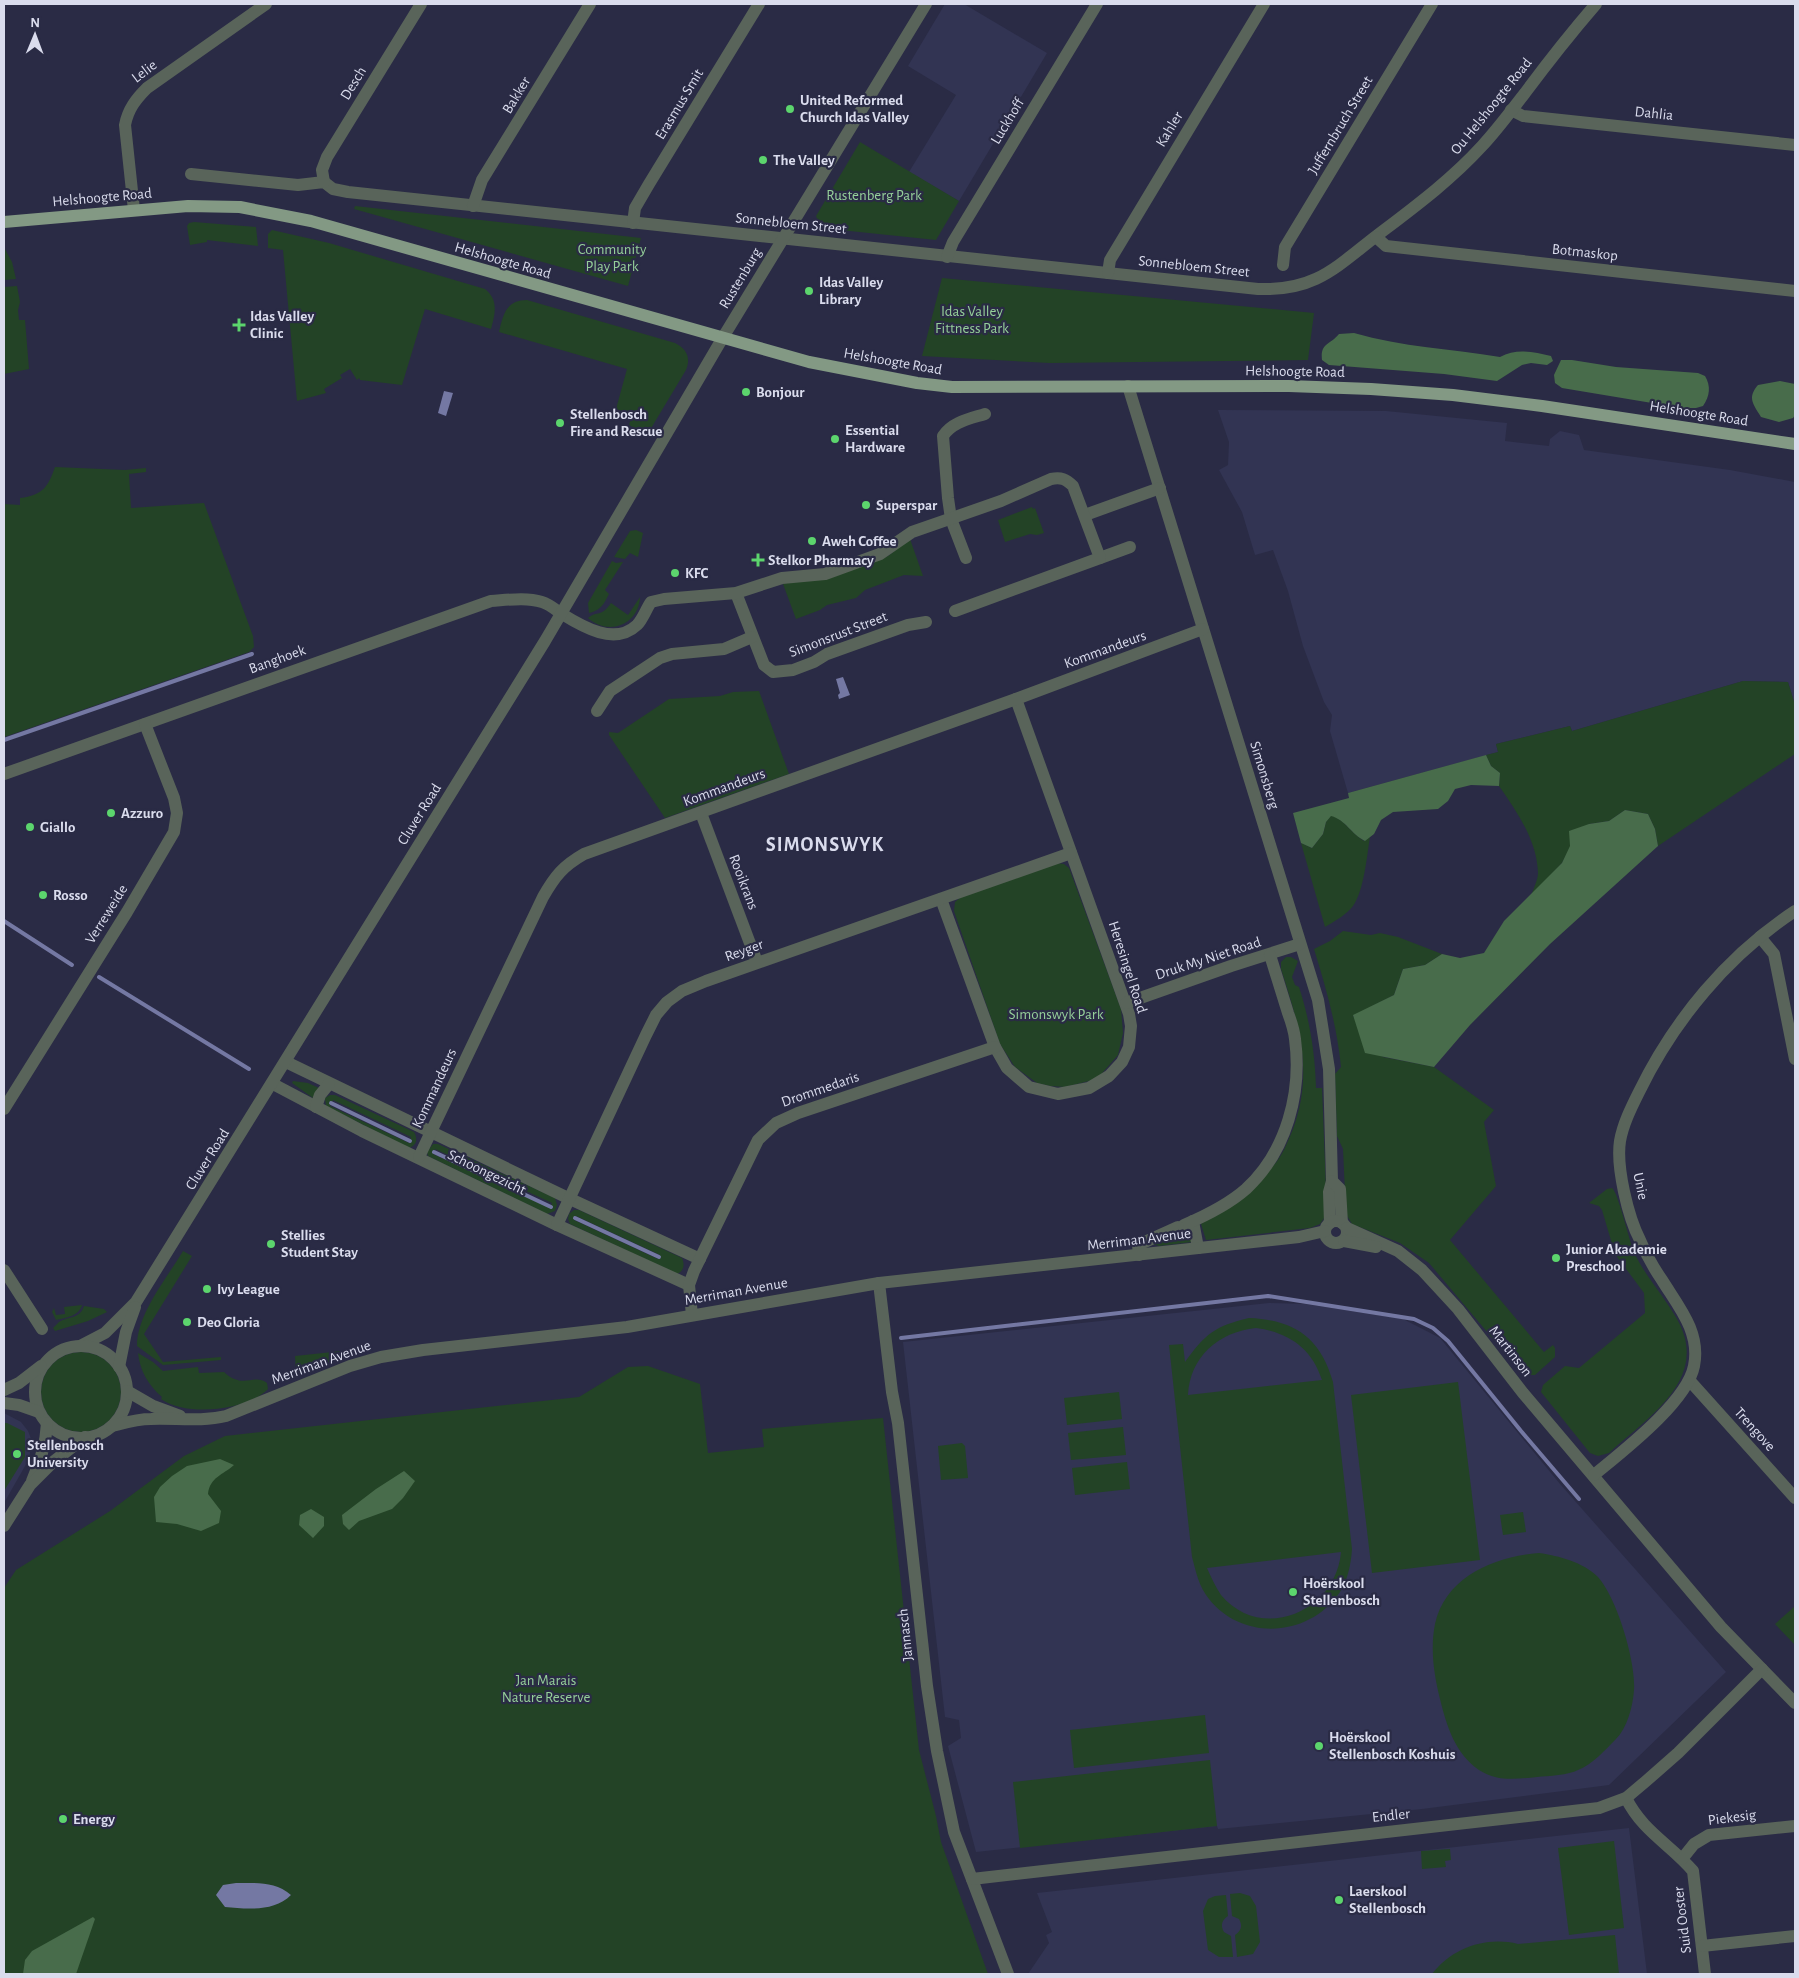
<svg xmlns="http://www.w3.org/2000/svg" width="1799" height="1978" viewBox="0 0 1799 1978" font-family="'Alegreya Sans',sans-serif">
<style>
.built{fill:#323453}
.green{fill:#234326;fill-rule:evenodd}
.forest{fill:#486c4b}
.water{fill:#7478a3}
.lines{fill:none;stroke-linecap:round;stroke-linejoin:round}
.stream{stroke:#7478a3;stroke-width:4}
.minor{stroke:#59645a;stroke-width:12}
.major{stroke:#839984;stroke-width:12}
.poi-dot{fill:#5cd56d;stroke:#2a2b45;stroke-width:2}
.labels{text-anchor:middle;stroke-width:4.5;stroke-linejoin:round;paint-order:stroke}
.street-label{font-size:15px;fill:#dadced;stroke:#2a2b45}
.poi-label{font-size:15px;font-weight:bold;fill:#dadced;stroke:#2a2b45;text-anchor:start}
.park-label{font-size:15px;fill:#95cf99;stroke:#2a2b45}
.district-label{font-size:20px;font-weight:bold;letter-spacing:1px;fill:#dadced;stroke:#2a2b45}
</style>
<rect width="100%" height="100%" fill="#2a2b45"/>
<g class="built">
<path d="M945,4H964L1047,53L959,201L909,172L956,95L908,66Z"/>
<path d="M1218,410L1386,411L1507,423L1505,441L1549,446L1550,439L1560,431L1579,435L1584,450L1730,470L1795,482V705L1788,682L1743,681L1572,731L1570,726L1496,744L1498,752L1348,793L1330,731L1332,715L1324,702L1303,646L1288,591L1273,550L1255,555L1242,512L1219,470L1228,465L1229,442Z"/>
<path d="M1269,1303L1306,1304L1403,1319L1440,1338L1560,1484L1726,1672L1609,1785L1422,1809L1218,1829L1217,1826L976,1852L948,1746L961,1738L959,1720L945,1717L903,1342Z"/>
<path d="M4,1413L21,1422L28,1431L32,1441L29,1459L4,1503Z"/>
<path d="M1629,1828L1647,1974H1028L1049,1943L1046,1935L1052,1932L1037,1893Z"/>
</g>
<g class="green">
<path d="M860,142L959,201L936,240L821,228L816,216Z"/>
<path d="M355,206L641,238L628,286L354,209Z"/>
<path d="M194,222L256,227L258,246L207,240V242L190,245L187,226L189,223Z"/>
<path d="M272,230L329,243L485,289C499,300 495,314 491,329L425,309L402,385L360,380L359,378L357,380L350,369L340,375L342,378L324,389L326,393L297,401L283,250L268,248V234Z"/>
<path d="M4,247L12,262L16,279L4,280Z"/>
<path d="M942,278L1314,313L1308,360L1050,363L922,356Z"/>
<path d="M17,286L20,302L18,310L19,320H25L29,369L4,374V287Z"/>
<path d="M527,300L675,343C687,349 691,358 686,370L650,430L641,432L629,425L632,414L616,409L627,369L499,332C503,315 506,300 527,300Z"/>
<path d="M55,467L125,470L146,468V472L129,474L131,508L204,503L253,636L254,647L249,652L4,737V504L20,505V498C43,495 48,487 55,467Z"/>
<path d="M1032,507L1033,509L1035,508L1044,533L1037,535L1030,534L1005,542L998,520Z"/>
<path d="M636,530L643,533L638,557L630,553L625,559L614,557L630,531Z"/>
<path d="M910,539L923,576L904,575L865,590L856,598L827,605L820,610L796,619L783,584L888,556Z"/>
<path d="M612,561L616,563L623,562L605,590L609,594C604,604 600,611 589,613L588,603Z"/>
<path d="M640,597C639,624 609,637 588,618C597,610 601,618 611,603L628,615Z"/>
<path d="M1743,681L1788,682L1795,705V754L1658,846L1655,829L1648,814L1625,810L1609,821L1589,824L1571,846L1562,863L1531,896C1533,889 1538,880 1538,873C1537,840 1517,812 1499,786L1500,773L1491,766L1486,755L1498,752L1496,744L1570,726L1572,731Z"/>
<path d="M759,691L789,774L665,818L609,735V732L618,733L669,699L720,696L733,692Z"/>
<path d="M1331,815C1345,820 1351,833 1364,841L1370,837C1367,855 1364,891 1353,906C1346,915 1335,921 1325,927L1301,843L1312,848L1323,834L1326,822Z"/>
<path d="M1056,863L1064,864L1069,868L1121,1009L1123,1033L1118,1055L1097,1079L1065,1087L1050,1086L1037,1083L1015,1067L1000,1044L954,911L955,902L961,897Z"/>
<path d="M1343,931L1371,935L1380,933L1398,937L1442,954L1425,965L1403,969L1394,995L1353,1016L1383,1057L1434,1067L1494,1110L1484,1122L1496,1186L1450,1240L1544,1352L1553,1345L1555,1348V1357L1535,1375H1526L1520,1371L1429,1263L1400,1243L1352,1224L1346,1214L1343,1149L1337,1136L1335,1074L1341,1067C1337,1026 1326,988 1314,949L1330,941Z"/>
<path d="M1286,957H1291L1298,961L1292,977L1295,985L1299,987C1310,1021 1315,1053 1316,1088H1322L1327,1214L1320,1224L1310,1228L1206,1240L1201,1224C1225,1205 1251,1187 1273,1166C1282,1157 1288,1141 1293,1129C1314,1072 1299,1025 1281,969V962Z"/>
<path d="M293,1081L308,1083L319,1088L313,1098L292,1083Z"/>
<path d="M330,1095H335L414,1132C418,1139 417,1145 409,1148L326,1106L325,1098ZM333,1100L411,1137L409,1143L330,1106Z"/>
<path d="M433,1144H438L555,1198L557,1205L555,1211L547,1214L428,1156L427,1152ZM435,1149L552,1203L550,1208L433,1154Z"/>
<path d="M1612,1188C1618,1192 1629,1240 1634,1252C1645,1276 1664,1296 1677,1319C1711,1379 1648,1417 1609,1453L1598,1456L1590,1453L1541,1392L1543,1385L1565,1366L1579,1368L1645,1313L1644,1293L1615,1254L1602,1210L1599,1206L1589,1203L1607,1189Z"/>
<path d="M579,1210L682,1258C685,1265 684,1271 677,1274L570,1224L568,1219L569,1214L574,1210ZM576,1216L660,1255L658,1259L574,1220Z"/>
<path d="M1190,1228L1192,1242L1159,1246L1153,1244V1243Z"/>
<path d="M183,1251L192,1256L144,1334L163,1362L221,1357V1360L163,1365L137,1346C137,1314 167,1278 183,1251Z"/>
<path d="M82,1305C79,1316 66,1318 56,1320L52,1312L54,1308L56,1315L65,1314L64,1307Z"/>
<path d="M84,1306L104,1309L107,1312L88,1321L55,1331L53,1328C55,1326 57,1324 59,1322C69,1316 80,1319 84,1306Z"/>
<path d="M1249,1318C1294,1320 1320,1337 1333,1382L1352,1549C1351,1564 1348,1579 1340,1592C1310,1637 1243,1642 1209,1599C1199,1587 1196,1572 1192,1557L1169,1345L1183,1344L1185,1362C1205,1334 1215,1326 1249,1318ZM1256,1328C1288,1332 1312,1348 1322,1380L1188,1395C1190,1357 1218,1332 1256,1328ZM1341,1552C1336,1612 1261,1643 1221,1595C1215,1586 1211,1577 1207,1568Z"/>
<path d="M342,1351L337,1361L315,1368L286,1382L284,1381L285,1375L296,1372L295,1356Z"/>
<circle cx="81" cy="1392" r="40"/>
<path d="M138,1353L153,1362L163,1371L198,1367L199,1373L224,1372C243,1390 254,1373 267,1383L268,1389C247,1411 186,1417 161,1399L162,1397C148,1385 140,1371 138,1353Z"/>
<path d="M648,1366L700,1384L708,1453L764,1447L762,1429L883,1418L919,1750L936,1816L941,1842L988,1974H4V1588L16,1570L110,1511L184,1456L225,1436L579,1397L628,1367Z"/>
<path d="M1458,1382L1480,1560L1372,1573L1351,1395Z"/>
<path d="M1119,1392L1122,1419L1067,1425L1064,1398Z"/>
<path d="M4,1423H7L25,1432V1457L4,1491Z"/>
<path d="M1123,1427L1126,1455L1071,1460L1068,1433Z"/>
<path d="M962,1443L965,1446L968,1478L941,1480L938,1446Z"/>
<path d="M1127,1462L1130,1489L1075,1495L1072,1468Z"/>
<path d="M1523,1512L1526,1532L1503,1535L1500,1515Z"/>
<path d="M1539,1553C1559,1556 1583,1562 1598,1577C1617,1598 1636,1662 1634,1690C1633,1706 1627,1728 1616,1739C1605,1750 1593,1764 1578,1770C1569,1775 1548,1776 1537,1777C1517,1779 1497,1782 1479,1770C1455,1753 1447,1727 1440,1699C1434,1675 1430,1649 1435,1624C1445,1577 1495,1556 1539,1553Z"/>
<path d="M1795,1606V1645L1775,1624Z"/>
<path d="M1205,1715L1209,1753L1074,1768L1070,1730Z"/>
<path d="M1210,1760L1217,1826L1020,1848L1013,1782Z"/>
<path d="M1614,1841L1624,1928L1569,1935L1558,1848Z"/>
<path d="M1450,1849L1451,1860L1445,1861L1446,1867L1422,1869L1421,1851Z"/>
<path d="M1240,1893L1250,1896L1256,1906L1260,1942L1253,1954L1237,1957L1235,1935C1241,1931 1243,1926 1239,1919L1232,1916L1230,1894Z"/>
<path d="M1226,1895L1228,1916C1222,1920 1220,1925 1224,1932L1231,1936L1233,1957H1219L1208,1950L1203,1911L1208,1899L1215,1896Z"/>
<path d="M1615,1935L1619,1974H1432C1452,1948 1486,1936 1518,1944Z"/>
</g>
<g class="forest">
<path d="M1354,333C1402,347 1452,349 1500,357C1516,348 1534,352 1551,356L1553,361L1547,365L1531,363L1522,365L1497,381L1444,374L1329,365L1322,360C1320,343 1330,345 1339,334Z"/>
<path d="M1561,360H1572L1616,367L1698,373L1705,376C1711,386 1710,396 1703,406L1696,408H1682L1562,388L1555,383L1554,375Z"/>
<path d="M1780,381L1795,384V415L1793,418L1779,422L1761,417C1753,404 1747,398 1758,385Z"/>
<path d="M1486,755L1491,766L1500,773L1499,786L1471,785L1455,789L1448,801L1438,809L1393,812L1381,820L1374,834L1365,841C1351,834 1346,820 1331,816L1326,822L1323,834L1312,848L1301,843L1293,813L1349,798L1348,793Z"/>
<path d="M1625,810L1648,814L1655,829L1658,846L1550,944L1470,1025L1434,1067L1365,1053L1353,1015L1394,995L1403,969L1425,965L1442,954L1460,958L1484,953L1504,921L1562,863L1570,846L1569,831L1589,824L1609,821Z"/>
<path d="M220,1459L234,1465C223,1475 210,1477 208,1494L221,1511L219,1523L201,1531L177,1524L156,1522L154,1497L160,1487L172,1476L187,1466Z"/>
<path d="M404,1471L415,1481L403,1498L392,1509L359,1521L349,1530L343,1524L342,1515L376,1489Z"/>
<path d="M311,1509L324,1517V1526L313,1538L299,1525L300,1515Z"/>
<path d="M93,1917L95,1919L76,1974H23L25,1960L32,1951Z"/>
</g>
<g class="water">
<path d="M444,391L453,393L446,416L438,413Z"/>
<path d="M843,677L850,695L839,699L838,695L840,693L836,679Z"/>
<path d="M236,1883C256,1883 275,1881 291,1895C274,1912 247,1909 225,1907L216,1895L223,1885Z"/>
</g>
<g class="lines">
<g class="stream">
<path d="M4,740L252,654"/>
<path d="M4,921L72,965"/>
<path d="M99,977L249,1069"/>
<path d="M331,1103L410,1141"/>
<path d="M434,1152L551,1207"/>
<path d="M575,1218L659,1257"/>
<path d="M901,1338L1268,1296L1414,1319L1433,1328L1448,1341L1521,1431L1579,1499"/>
</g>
<g class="minor">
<path d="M1511,110L1523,116L1795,145"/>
<path d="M191,174L298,185L324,182L333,189L348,192L1258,289C1314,291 1334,269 1375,237C1413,208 1450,181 1482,146C1497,130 1511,111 1525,93C1548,62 1571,33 1596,4"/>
<path d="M324,182L322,170L327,157L421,4"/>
<path d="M473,206L482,180L590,4"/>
<path d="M134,210L125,125C128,109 136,99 147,88L266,4"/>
<path d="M633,223L635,208L649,184L759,4"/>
<path d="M1376,237L1386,246L1795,291"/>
<path d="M947,257L953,242L1097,4"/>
<path d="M1283,265L1285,247L1432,4"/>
<path d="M1108,273L1110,260L1264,4"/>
<path d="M1128,386L1318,1000L1329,1069L1332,1181L1329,1192L1330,1223"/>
<path d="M1085,515L1160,488"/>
<path d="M966,558L951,519L948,498L943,436C952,422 969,419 985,414"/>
<path d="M1100,558L1130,547"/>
<path d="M736,593L764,665L773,672L793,670L814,662L827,654L908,625L926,622"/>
<path d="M597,711L610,691L660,658L672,654L724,649L752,637"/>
<path d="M4,774L491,601C507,600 526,597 542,602C549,604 556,610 562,614C583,627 615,646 637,625C643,619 646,609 651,602L664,599L736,593L782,578L825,574L880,554L912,532L1001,501L1051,479C1061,477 1066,479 1073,486L1100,558L955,611"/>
<path d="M701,813L757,962"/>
<path d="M941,899L995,1047L1007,1068L1029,1087L1058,1094L1089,1088L1109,1076L1122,1062L1129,1047L1131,1026L1129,1014L1016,699"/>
<path d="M1760,937L1774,954L1795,1059"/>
<path d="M1126,1003L1231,966L1300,944"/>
<path d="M286,1062L568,1198L700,1259"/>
<path d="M273,1084L362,1131L557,1225L689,1285"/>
<path d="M316,1107L320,1095L329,1084"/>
<path d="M4,1109L127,912L174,832L177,813L174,798L145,724"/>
<path d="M419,1157L543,897C555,876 563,866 584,854L1016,699L1203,629"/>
<path d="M1332,1181L1340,1189L1342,1223"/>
<path d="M1193,1221L1198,1248"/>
<circle cx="1336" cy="1232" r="11"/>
<path d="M557,1225L646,1035L656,1015L667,1002L682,991L706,981L1071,853"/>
<path d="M1184,1225C1205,1216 1229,1204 1246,1189C1287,1151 1302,1092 1295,1039C1294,1030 1291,1021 1288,1013C1282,994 1276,974 1270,955"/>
<path d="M1347,1228L1398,1251L1422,1270L1458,1309L1523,1393L1721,1627L1795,1703"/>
<path d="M1344,1241L1376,1247"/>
<path d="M1139,1255L1138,1245L1178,1227"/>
<path d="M4,1270L42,1329"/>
<path d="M879,1283L892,1392L898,1423L927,1686L937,1751L954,1832L1008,1974"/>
<path d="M692,1315L689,1285L694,1271L758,1140L776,1123L798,1113L995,1047"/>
<path d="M80,1346L105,1333L136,1302L545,641L722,339L926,4"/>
<circle cx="81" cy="1392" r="46"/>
<path d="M119,1367L126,1332L135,1307"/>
<path d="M1690,1381L1795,1498"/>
<path d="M4,1390L19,1383L41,1366"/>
<path d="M127,1391L153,1406L180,1416"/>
<path d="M4,1403L19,1405L39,1412"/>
<path d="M112,1426C124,1423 137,1419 151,1419C176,1418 201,1422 226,1416L350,1366L381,1357L423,1350L627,1327L879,1283L1299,1237L1325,1231"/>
<path d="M1594,1475C1623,1451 1687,1402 1694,1366C1701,1332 1678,1306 1662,1280C1653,1267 1646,1254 1640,1240C1628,1217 1616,1167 1620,1141C1623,1124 1631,1108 1639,1092C1674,1020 1728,955 1795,911"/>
<path d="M32,1481C40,1461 46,1444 47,1423"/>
<path d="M4,1526L30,1485L53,1462L85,1437"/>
<path d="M1626,1798C1643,1832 1670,1844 1693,1871L1705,1974"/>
<path d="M1682,1859L1694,1844L1709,1835L1795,1826"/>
<path d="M972,1879L1599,1808L1626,1798L1645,1782L1678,1753L1762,1669"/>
<path d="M1702,1946L1795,1936"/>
</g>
<path class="major" d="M4,222L188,206L240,207L311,221L809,362L917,383L952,387L1289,386L1371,389L1453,395L1542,406L1795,444"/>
</g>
<g class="poi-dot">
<circle cx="790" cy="109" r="5"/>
<circle cx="763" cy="160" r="5"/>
<circle cx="809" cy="291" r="5"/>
<path d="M236.5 317.5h5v5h5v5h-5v5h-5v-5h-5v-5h5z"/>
<circle cx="746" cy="392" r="5"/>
<circle cx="560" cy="423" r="5"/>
<circle cx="835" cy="439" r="5"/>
<circle cx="866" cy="505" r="5"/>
<circle cx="812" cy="541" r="5"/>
<path d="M755.5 552.5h5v5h5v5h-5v5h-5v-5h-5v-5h5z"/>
<circle cx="675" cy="573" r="5"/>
<circle cx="111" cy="813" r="5"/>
<circle cx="30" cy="827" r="5"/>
<circle cx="43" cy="895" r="5"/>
<circle cx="271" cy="1244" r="5"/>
<circle cx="1556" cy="1258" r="5"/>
<circle cx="207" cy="1289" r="5"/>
<circle cx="187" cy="1322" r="5"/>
<circle cx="17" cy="1454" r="5"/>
<circle cx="1293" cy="1592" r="5"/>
<circle cx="1319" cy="1746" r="5"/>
<circle cx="63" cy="1819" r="5"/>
<circle cx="1339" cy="1900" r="5"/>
</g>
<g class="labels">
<g class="street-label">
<text transform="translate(144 71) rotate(-37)" y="5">Lelie</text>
<text transform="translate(353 83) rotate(-59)" y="5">Desch</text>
<text transform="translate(516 95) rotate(-59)" y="5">Bakker</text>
<text transform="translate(679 104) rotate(-59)" y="5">Erasmus Smit</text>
<text transform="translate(1491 106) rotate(-51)" y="5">Ou Helshoogte Road</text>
<text transform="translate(1654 113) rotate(6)" y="5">Dahlia</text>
<text transform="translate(1007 121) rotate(-59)" y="5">Luckhoff</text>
<text transform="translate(1340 125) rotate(-59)" y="5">Juffernbruch Street</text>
<text transform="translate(1169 129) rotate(-59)" y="5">Kahler</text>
<text transform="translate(102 197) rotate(-5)" y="5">Helshoogte Road</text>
<text transform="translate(791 223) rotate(6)" y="5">Sonnebloem Street</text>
<text transform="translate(1585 252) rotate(6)" y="5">Botmaskop</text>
<text transform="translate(503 260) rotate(16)" y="5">Helshoogte Road</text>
<text transform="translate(1194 266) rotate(6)" y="5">Sonnebloem Street</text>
<text transform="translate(740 278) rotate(-59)" y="5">Rustenburg</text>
<text transform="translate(893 361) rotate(10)" y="5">Helshoogte Road</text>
<text transform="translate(1295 371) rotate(1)" y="5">Helshoogte Road</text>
<text transform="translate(1699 413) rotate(9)" y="5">Helshoogte Road</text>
<text transform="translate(838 634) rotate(-21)" y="5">Simonsrust Street</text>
<text transform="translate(1105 649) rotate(-20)" y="5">Kommandeurs</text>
<text transform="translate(277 659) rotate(-20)" y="5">Banghoek</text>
<text transform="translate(1265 775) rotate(73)" y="5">Simonsberg</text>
<text transform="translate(724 787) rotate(-20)" y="5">Kommandeurs</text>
<text transform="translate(419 814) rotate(-58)" y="5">Cluver Road</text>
<text transform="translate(744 882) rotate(69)" y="5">Rooikrans</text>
<text transform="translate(106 914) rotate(-58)" y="5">Verreweide</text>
<text transform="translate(744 950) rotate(-20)" y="5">Reyger</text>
<text transform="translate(1208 958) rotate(-18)" y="5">Druk My Niet Road</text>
<text transform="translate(1128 967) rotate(72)" y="5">Heresingel Road</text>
<text transform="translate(434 1088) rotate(-65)" y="5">Kommandeurs</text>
<text transform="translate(820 1089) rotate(-19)" y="5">Drommedaris</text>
<text transform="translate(207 1159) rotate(-58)" y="5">Cluver Road</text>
<text transform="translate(487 1172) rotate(26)" y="5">Schoongezicht</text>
<text transform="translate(1641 1186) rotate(78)" y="5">Unie</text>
<text transform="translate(1139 1239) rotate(-7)" y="5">Merriman Avenue</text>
<text transform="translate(736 1291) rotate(-10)" y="5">Merriman Avenue</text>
<text transform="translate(1511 1351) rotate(52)" y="5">Martinson</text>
<text transform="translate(321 1362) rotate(-20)" y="5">Merriman Avenue</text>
<text transform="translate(1755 1429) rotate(48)" y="5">Trengove</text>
<text transform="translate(905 1635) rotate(-96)" y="5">Jannasch</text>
<text transform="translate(1391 1815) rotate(-6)" y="5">Endler</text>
<text transform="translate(1732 1817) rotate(-7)" y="5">Piekesig</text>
<text transform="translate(1682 1920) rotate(-97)" y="5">Suid Ooster</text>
</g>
<g class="poi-label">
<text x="800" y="105">United Reformed<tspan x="800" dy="17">Church Idas Valley</tspan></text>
<text x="773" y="165">The Valley</text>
<text x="819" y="287">Idas Valley<tspan x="819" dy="17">Library</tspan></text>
<text x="250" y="321">Idas Valley<tspan x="250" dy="17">Clinic</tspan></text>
<text x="756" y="397">Bonjour</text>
<text x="570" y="419">Stellenbosch<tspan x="570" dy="17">Fire and Rescue</tspan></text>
<text x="845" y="435">Essential<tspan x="845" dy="17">Hardware</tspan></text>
<text x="876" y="510">Superspar</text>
<text x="822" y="546">Aweh Coffee</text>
<text x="768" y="565">Stelkor Pharmacy</text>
<text x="685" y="578">KFC</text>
<text x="121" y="818">Azzuro</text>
<text x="40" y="832">Giallo</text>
<text x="53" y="900">Rosso</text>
<text x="281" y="1240">Stellies<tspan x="281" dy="17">Student Stay</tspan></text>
<text x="1566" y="1254">Junior Akademie<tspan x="1566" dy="17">Preschool</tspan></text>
<text x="217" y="1294">Ivy League</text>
<text x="197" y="1327">Deo Gloria</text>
<text x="27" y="1450">Stellenbosch<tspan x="27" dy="17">University</tspan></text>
<text x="1303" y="1588">Hoërskool<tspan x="1303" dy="17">Stellenbosch</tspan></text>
<text x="1329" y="1742">Hoërskool<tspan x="1329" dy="17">Stellenbosch Koshuis</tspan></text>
<text x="73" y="1824">Energy</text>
<text x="1349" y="1896">Laerskool<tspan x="1349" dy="17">Stellenbosch</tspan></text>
</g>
<g class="park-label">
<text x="874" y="200">Rustenberg Park</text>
<text x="612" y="254">Community<tspan x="612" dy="17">Play Park</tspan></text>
<text x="972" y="316">Idas Valley<tspan x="972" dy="17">Fittness Park</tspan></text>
<text x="1056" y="1019">Simonswyk Park</text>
<text x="546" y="1685">Jan Marais<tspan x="546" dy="17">Nature Reserve</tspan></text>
</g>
<g class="district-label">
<text x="825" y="851">SIMONSWYK</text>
</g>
</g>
<rect width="1799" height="1978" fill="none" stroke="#dadced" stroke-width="10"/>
<g transform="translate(35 35) rotate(1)" stroke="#2a2b45" stroke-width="4" paint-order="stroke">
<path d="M0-4L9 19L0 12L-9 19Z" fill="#dadced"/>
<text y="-8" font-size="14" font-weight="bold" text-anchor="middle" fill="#dadced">N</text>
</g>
</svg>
